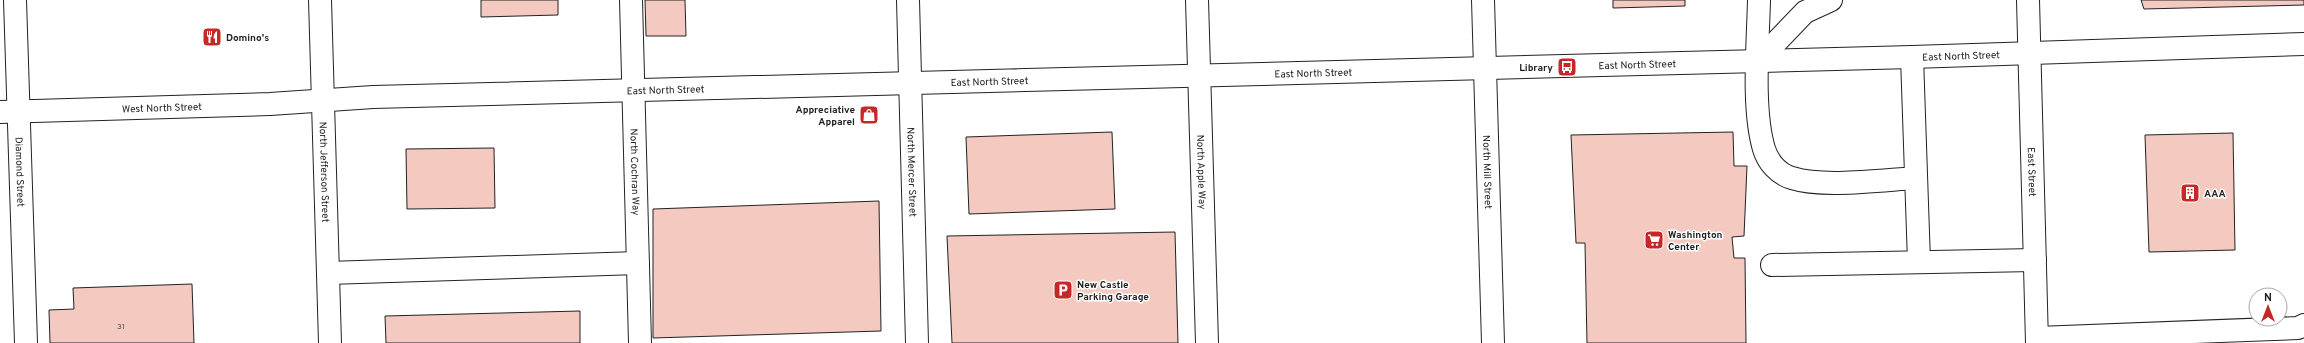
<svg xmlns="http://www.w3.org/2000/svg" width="2304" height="343" viewBox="0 0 2304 343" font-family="Overpass,sans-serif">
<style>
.building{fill:#f3c9c0;stroke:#222}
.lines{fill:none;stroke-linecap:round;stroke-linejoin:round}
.minor-casing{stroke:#222;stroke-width:24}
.major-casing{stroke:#222;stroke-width:24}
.minor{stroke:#fff;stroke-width:22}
.major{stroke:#fff;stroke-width:22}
.labels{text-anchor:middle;stroke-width:3;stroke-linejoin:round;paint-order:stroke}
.number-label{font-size:8px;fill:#564c4a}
.poi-label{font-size:10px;font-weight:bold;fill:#222;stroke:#fff;text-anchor:start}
.street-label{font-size:10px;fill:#222;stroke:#fff}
</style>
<rect width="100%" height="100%" fill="#fff"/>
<g class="building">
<path d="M481,0H558V15L481,17Z"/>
<path d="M645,0H685L686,36H646Z"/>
<path d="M1613,0H1685V6L1613,8Z"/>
<path d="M2141,0H2304V5L2144,9Z"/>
<path d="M1112,132L1115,209L969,214L966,137Z"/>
<path d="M1733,132L1734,166H1747L1744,236L1732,237L1734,258H1745L1746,343H1587L1585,243H1576L1571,135Z"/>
<path d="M2233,133L2235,250L2149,252L2145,135Z"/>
<path d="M494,148L495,208L407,209L406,149Z"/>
<path d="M879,201L881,331L653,338V209Z"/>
<path d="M1175,232L1178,343H952L947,236Z"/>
<path d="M192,284L194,343H50L49,310L74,309L73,288Z"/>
<path d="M580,311V343H386L385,316Z"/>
</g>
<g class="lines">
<g class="minor-casing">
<g id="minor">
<path id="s1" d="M15,0L26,343"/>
<path id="s2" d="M631,0L640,343"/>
<path id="s3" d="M908,0L917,343"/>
<path id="s4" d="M1197,0L1207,343"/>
<path d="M1759,0C1758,43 1752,109 1764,149C1768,162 1778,174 1792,178C1823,188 1882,180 1916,178"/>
<path id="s5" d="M2028,0L2037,343"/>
<path d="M1912,57L1919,262"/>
<path d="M1757,62L1805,12L1831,0"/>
<path id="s6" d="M0,112L270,104L373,97L1912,57L2304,44"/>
<path d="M1772,265L2035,260"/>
<path d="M328,273L638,263"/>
<path d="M2037,338L2298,328L2304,325"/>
</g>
</g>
<g class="major-casing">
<g id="major">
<path id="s7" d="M320,0L330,343"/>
<path id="s8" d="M1483,0L1493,343"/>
</g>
</g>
<use href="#minor" class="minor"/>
<use href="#major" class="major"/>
</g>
<defs>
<g id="restaurant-square" transform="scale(1)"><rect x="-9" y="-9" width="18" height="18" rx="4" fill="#c62828" stroke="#fff"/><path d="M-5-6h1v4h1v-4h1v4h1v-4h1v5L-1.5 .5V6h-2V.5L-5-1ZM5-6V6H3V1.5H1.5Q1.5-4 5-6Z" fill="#fff"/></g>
<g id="bus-square" transform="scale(1)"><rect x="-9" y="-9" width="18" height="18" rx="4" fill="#c62828" stroke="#fff"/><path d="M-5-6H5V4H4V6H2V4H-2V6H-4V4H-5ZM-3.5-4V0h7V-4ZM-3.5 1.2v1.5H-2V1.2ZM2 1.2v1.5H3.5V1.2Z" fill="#fff"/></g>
<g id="shop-square" transform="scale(1)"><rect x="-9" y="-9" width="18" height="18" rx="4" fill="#c62828" stroke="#fff"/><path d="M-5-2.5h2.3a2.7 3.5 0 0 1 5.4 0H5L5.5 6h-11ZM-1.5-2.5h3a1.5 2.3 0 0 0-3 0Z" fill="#fff"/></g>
<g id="building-square" transform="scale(1)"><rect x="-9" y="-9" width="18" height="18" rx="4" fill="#c62828" stroke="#fff"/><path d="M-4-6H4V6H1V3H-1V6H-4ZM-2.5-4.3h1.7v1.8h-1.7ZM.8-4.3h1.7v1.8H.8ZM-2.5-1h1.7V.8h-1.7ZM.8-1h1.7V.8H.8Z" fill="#fff"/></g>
<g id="supermarket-square" transform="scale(1)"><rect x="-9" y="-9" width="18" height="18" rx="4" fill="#c62828" stroke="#fff"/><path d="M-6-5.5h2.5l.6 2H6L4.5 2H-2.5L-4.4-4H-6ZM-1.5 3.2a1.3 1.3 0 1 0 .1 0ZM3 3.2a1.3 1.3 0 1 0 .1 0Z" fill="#fff"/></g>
<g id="parking-square" transform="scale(1)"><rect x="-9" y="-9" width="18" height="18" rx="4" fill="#c62828" stroke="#fff"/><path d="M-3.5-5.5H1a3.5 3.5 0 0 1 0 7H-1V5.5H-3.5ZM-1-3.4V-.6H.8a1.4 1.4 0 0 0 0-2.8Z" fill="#fff"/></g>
</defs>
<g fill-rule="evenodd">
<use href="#restaurant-square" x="212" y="37"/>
<use href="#bus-square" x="1567" y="67"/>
<use href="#shop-square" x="869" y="115"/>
<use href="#building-square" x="2190" y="193"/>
<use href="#supermarket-square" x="1654" y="240"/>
<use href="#parking-square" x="1063" y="290"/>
</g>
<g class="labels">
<g class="number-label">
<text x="121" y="329">31</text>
</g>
<g class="poi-label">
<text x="226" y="41">Domino's</text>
<text x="1553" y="71" text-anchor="end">Library</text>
<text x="855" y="113" text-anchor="end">Appreciative<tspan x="855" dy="12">Apparel</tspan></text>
<text x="2204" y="197">AAA</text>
<text x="1668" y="238">Washington<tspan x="1668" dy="12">Center</tspan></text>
<text x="1077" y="288">New Castle<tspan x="1077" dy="12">Parking Garage</tspan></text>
</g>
<g class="street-label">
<text dy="4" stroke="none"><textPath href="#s6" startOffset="1962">East North Street</textPath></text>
<text dy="4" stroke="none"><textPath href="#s6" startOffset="1638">East North Street</textPath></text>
<text dy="4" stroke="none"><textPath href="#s6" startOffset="1314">East North Street</textPath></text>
<text dy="4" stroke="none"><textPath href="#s6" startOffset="990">East North Street</textPath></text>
<text dy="4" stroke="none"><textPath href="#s6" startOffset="666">East North Street</textPath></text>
<text dy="4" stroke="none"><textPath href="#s6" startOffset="162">West North Street</textPath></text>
<text dy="4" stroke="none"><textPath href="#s1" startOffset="172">Diamond Street</textPath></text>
<text dy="4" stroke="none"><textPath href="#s2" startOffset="172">North Cochran Way</textPath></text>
<text dy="4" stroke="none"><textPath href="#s3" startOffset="172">North Mercer Street</textPath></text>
<text dy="4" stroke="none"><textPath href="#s4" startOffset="172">North Apple Way</textPath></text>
<text dy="4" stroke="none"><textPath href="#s8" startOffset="172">North Mill Street</textPath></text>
<text dy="4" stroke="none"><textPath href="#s7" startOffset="172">North Jefferson Street</textPath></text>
<text dy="4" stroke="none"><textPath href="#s5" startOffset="172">East Street</textPath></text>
</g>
</g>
<g transform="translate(2268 307)"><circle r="19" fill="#ffffff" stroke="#a7a7a7"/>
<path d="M0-3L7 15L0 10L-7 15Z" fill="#c62828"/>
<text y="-6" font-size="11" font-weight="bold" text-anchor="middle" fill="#222222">N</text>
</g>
</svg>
